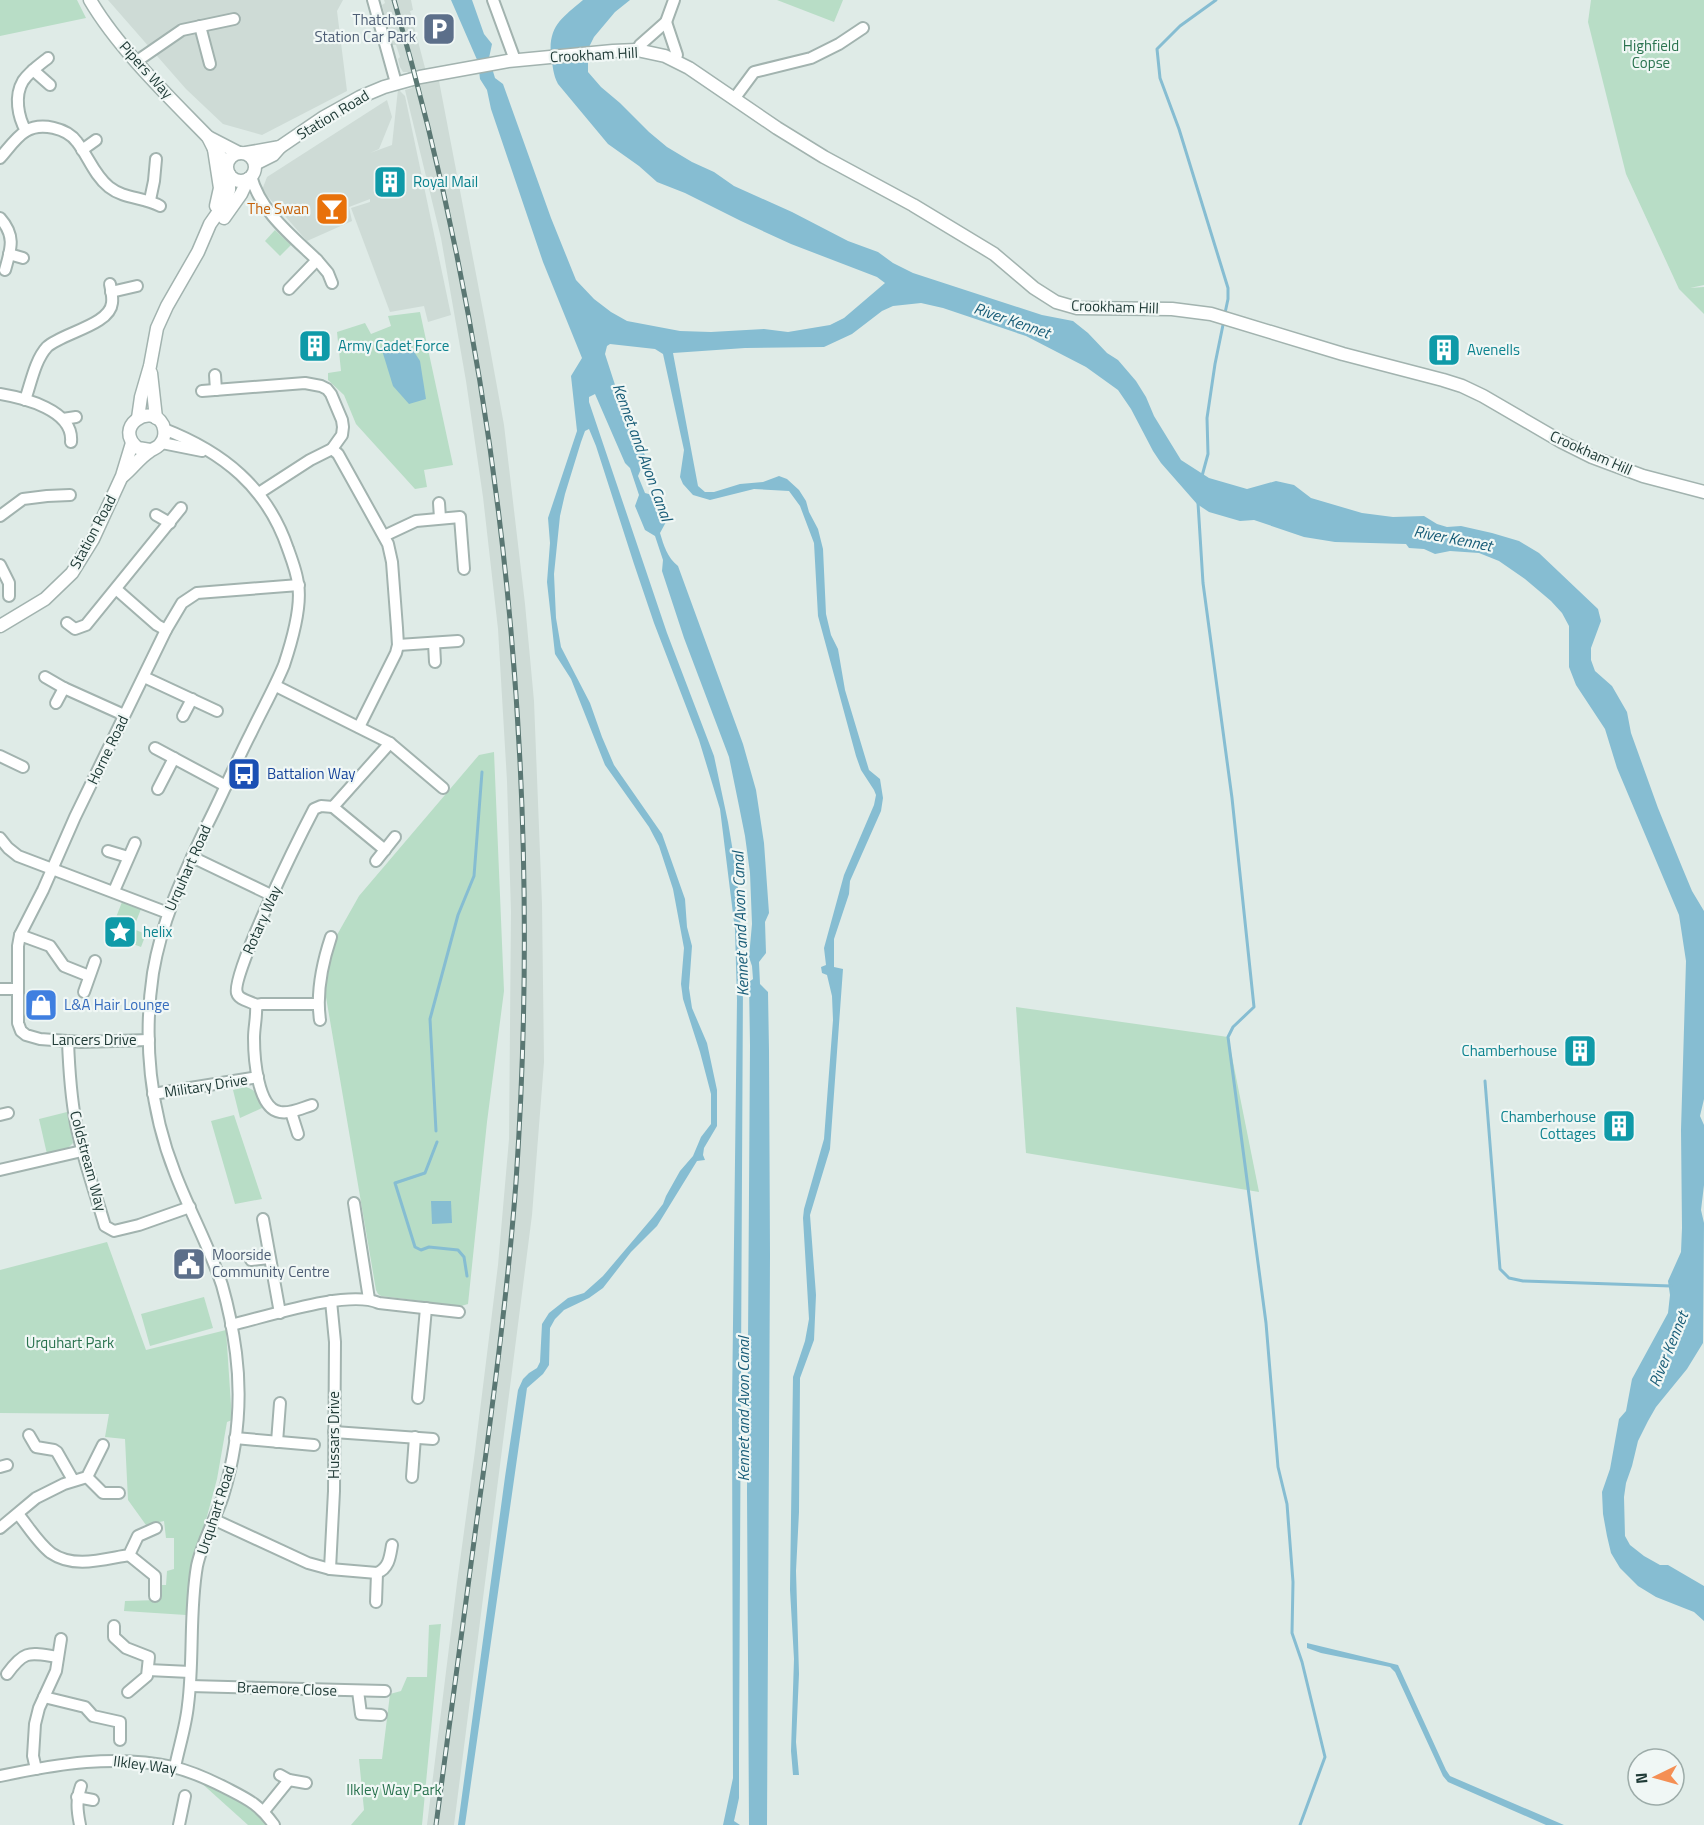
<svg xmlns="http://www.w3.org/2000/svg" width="1704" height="1825" viewBox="0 0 1704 1825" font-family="'Titillium Web',sans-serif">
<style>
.built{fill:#cedbd6}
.green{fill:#b8ddc6}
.water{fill:#86bdd2}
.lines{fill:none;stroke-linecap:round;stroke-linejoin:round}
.stream{stroke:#86bdd2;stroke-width:3}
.minor-casing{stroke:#a2b3af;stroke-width:14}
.tertiary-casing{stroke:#a2b3af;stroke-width:15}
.minor{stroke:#fff;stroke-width:10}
.tertiary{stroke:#fff;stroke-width:12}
.rail-casing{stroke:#5a7773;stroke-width:5}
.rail{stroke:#f0f7f5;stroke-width:3;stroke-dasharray:9;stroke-linecap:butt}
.labels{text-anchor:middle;stroke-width:4.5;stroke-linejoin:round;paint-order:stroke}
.service-label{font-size:15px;fill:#4e5e75;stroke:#f0f7f5;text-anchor:end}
.park-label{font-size:15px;fill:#2a734f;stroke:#f0f7f5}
.street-label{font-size:15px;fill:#203b37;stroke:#f0f7f5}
.culture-label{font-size:15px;fill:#0d838f;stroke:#f0f7f5;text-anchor:start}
.food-label{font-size:15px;fill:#c56008;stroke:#f0f7f5;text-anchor:end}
.transit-label{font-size:15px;fill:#164399;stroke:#f0f7f5;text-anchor:start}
.shop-label{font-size:15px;fill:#366cbe;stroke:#f0f7f5;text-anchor:start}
.water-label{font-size:16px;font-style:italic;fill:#195d78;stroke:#f0f7f5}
</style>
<rect width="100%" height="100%" fill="#dfebe7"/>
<g class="built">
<path d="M108,0H343L337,11L347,91L262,135L223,124L186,89Z"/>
<path d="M384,0H411L413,10L410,11L429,83L439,81L485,321L504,425L525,604L534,701L542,904L544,1062L532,1215L454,1825H427L457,1583L475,1451L498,1265L509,1139L511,912L507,781L498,629L483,497L466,381L441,238L405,90L412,88L408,72H403L400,67L398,59L400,57L396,45H392L383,14L384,13L382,5L385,3Z"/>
<path d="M398,89L405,96L451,315L428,322L424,306L390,312L351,208L370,202V199L349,207L352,221L307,241L262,190L267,177L387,100L392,117L379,149L370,153L392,145Z"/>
</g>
<g class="green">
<path d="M0,0H77L86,18L0,36Z"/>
<path d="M777,0H843L834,22Z"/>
<path d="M1591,0H1704V285L1690,288L1704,287V314L1679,289L1626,174L1588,22Z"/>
<path d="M275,230L291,245L280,256L265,241Z"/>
<path d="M420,312L453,465L424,470L427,487L415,489L356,424L344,395L328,380V373L341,371L337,332L365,323L371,334L391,326L388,316Z"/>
<path d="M494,752L504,991L487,1122L468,1304L461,1306L381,1296L378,1294L376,1290L327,1003L325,991L327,967L333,942L359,896L479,755Z"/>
<path d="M122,902L141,909L133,929L146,934L141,947L109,935Z"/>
<path d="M1016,1007L1228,1037L1259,1192L1026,1153Z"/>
<path d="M246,1087C257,1090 259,1098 262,1108L240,1118L233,1090Z"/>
<path d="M67,1112L73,1143L67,1149L47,1154L39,1119Z"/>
<path d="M234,1115L262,1199L235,1204L211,1121Z"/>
<path d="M107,1242L146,1350L226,1330L232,1420L227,1422L217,1479L206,1520L194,1554L186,1615L124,1611L125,1601L159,1600V1585H166L167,1571L174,1569V1538H166L164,1521L146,1525L128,1500L125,1439L105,1437L109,1414L0,1413V1270Z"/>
<path d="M204,1297L213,1328L150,1346L141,1314Z"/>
<path d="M441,1624L422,1825H351L364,1810L359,1759H382L390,1694L401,1691L407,1677H427L429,1625Z"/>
<path d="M198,1780L242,1801L269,1825H248Z"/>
</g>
<g class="water">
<path d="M451,0H472L484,34L492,44L489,58L495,78L503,84L551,218L576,280L594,299L611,312L627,321L680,331L711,332L764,329L788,332L830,325L844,318L885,283L877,277L791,244L741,221L685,193L657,182L639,166L608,144L558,84C553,75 553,66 551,56C548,26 562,18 583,0H630L615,12L594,37L588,49V72L601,87L620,103L649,132L667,147L692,162L714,172L734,186L792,212L848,241L878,252L893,263L913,273L1042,315L1073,321L1088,333L1107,353L1118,360L1136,381L1146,397L1154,416L1181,460L1209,478L1247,489L1276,481L1294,485L1311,498L1362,513L1393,517L1424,516L1437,524L1447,527L1461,526L1492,533L1519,541L1539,553L1598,609L1601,621L1591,648V660L1595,671L1612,686L1627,712L1631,733L1658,808L1682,867L1692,891L1704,911V1099L1700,1116L1704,1125V1185L1701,1210L1704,1223L1703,1343L1687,1369L1656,1407L1648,1421L1638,1441L1632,1466L1626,1483L1624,1497L1625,1536L1630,1545L1644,1556L1660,1565H1668L1704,1586V1621L1694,1612L1656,1597L1638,1586L1620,1568L1611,1553L1607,1536L1603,1514L1602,1492L1610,1469L1619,1419L1626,1411L1632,1379L1668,1313L1670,1295L1668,1281L1681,1252L1682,1228L1681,1130L1686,961L1679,915L1617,768L1605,729L1576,685L1569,667V626L1562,613L1551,601L1525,579L1499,561L1479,553L1450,551L1435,554L1424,549L1409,548L1406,544L1335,542L1304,537L1254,520L1240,521L1209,512L1197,504L1161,463L1153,451L1131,409L1118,390L1086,367L1026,336L943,308L921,303L893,306L882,311L852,334L824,347L745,348L673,353L698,486L705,492H714L740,484L763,482L779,476L787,479L799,490L806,501L809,512L818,529L823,549L826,614L831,635L838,649L845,690L869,770L880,779L883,798L881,811L850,881L849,894L834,939V967L843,969L830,1149L810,1215L816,1295L814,1340L800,1378L799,1512L796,1571L799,1674L796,1742L799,1775H793L791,1751L794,1659L790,1590L793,1377L805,1341L809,1319L803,1218L804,1209L824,1139L833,1020L832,996L827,975L822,973L821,967L826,965L824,948L844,875L874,805L876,795L874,790L861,770L856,756L818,616L814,543L800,506L789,491L754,489L710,500L693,495L683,484L680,477L684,450L663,354L655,349L610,344L607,346L605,354L627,422L646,457L638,476L645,493L656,496L666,522L660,533C664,546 667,557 678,566L743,744L756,790L764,843L769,913L765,922L766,953L759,962L760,984L768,992L769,1050L770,1256L767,1825H749L747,1492L750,1045L749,982L753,979L752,966L749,957L752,924L750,873L745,836L739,806L729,757L684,638L662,571L663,560L655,536L645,530L635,506L639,495L630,468L625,463L595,394L589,397V402L667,633L714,756L728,822L733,852L739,895L743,981L739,1756V1798L734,1821L740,1825H723L733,1778L732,1405L737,1000L735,930L720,809L699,740L654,623L634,564L596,446L589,429L585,431L581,442L565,494L560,516L554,574L556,618L561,647L590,703L602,737L614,765L662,834L685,899L687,927L692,946L689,988L692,1008L707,1043L717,1090V1126L704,1148L703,1155L705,1160L697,1161L657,1226L631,1252L603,1288L589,1298L564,1310L555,1319L550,1328L549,1365L543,1374L527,1388L465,1825H458L505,1477L518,1390L523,1379L529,1373L537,1368L540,1362L542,1324L549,1313L568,1298L584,1293L603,1276L653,1217L663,1204L666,1196L680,1171L693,1156L701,1137L711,1124V1094L700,1052L683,999L681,984L684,948L673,889L659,846L649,827L605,765L571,679L555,654L547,582L550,543L548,518L577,431L571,376L582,358L543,262L491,109L487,90L480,79L478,62Z"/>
<path d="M407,341L420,361L426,399L409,404L393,386L381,347Z"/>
<path d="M431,1201H451L452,1223L432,1224Z"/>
<path d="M1307,1643L1398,1665L1446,1770L1450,1776L1564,1825H1546L1448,1782L1443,1776L1395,1672L1390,1667L1321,1653L1307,1648Z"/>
</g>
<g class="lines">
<g class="stream">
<path d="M1216,0L1180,26L1157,49L1160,78L1179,129L1228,288V299L1225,313"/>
<path d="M1202,476L1208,454L1207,418L1215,364L1224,320"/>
<path d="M1198,503L1203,583L1232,798L1254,1007L1233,1027L1228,1037L1266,1323L1278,1467L1287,1504L1293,1582L1292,1633L1302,1662L1325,1757L1300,1825"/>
<path d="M1485,1081L1500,1269L1509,1278L1523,1281L1671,1286"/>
<path d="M436,1131L430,1019L458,915L474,876L482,772"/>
<path d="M437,1142L425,1173L395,1183L415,1247L421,1250L429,1247L458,1250L464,1257L467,1276"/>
</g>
<g class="minor-casing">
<g id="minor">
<path d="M373,0L396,83"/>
<path d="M493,0L515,60"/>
<path d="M666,22L677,55L675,60"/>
<path d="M200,26L210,64"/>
<path d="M637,50L640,45L666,22L674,0"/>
<path d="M137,61L182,30L234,19"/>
<path d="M33,70L50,85"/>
<path d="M734,99L754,72L811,58L839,44L863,28"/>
<path d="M26,131C18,117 14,96 23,81C29,72 39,65 48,58"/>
<path d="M82,150L96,140"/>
<path d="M0,158C8,149 16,137 26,131C41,122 67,128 77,142C88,156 94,175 109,187C124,199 144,197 160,206"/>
<path d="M251,176C260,211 292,236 317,260L289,289"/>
<path d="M150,200L154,181L156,159"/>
<path d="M0,218C16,236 11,249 5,270"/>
<path d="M9,254L23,258"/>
<path d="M317,260L328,273L332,283"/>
<path d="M111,292L137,286"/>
<path d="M215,375L216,390"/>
<path d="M202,391L305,383L321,386L327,389L331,394L342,420L343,427L342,435L332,449L310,460L259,493"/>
<path d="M0,394C24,398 74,410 71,442"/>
<path d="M25,400C31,383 35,360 47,347C62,333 110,325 112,303C113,297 111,290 110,284"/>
<path d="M63,419L76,417"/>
<path d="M164,429C223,452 267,487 288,549C292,560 297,573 298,584C302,606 291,644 284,665C274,689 262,710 251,733C235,764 222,796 206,827C183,876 162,919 153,973C143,1040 150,1110 175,1173C189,1210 209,1246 222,1285C228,1306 233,1330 236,1353C242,1400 237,1450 223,1496C215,1520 202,1542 197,1566C189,1612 194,1659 188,1705C186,1726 179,1747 175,1767"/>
<path d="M162,443L202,451"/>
<path d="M332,449L338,454L388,544L392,562L397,628L398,645L396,653L359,727"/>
<path d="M439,503L440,518"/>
<path d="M156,515L170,523"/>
<path d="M0,516L23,499L47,496L70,495"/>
<path d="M384,536L416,521L460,517L464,569"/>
<path d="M0,565L9,583V596"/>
<path d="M116,589L157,625L166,630"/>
<path d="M67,623L75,629L86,625L181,508"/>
<path d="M434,643L435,662"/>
<path d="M398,645L458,641"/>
<path d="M45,677L64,688L124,715"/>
<path d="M144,677L217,711"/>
<path d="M276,686L390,743L443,788"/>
<path d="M56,703L64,688"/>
<path d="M183,716L192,699"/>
<path d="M155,748L226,786"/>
<path d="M0,756L23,767"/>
<path d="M158,789L174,758"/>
<path d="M333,807L385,850"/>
<path d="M0,838L8,848L18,856L168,913"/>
<path d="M108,851L128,857"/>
<path d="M192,857L273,896"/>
<path d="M376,861L395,837"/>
<path d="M114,891L135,843"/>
<path d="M20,935L50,946L64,966L89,976"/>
<path d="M0,989H18"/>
<path d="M84,992L95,961"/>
<path d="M256,1005L262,1004H318"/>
<path d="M320,1020C316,992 322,964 331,937"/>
<path d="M149,1040L81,1042L40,1039L26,1035L21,1031L18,1023V946L20,935L43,890L75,817L166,630L182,603L197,593L299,585"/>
<path d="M68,1041C69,1069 71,1097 76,1124C83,1159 95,1192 105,1226L114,1231L139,1225L190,1207"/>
<path d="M153,1094L258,1077"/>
<path d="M312,1105C302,1108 290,1114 280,1112C257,1109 254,1056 254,1038C254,1027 257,1016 256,1005C250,1001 239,1000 237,993C230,976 302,832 314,809L321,806L333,807L390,743"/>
<path d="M291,1112L298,1134"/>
<path d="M0,1115L8,1113"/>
<path d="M0,1170L82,1151"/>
<path d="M354,1203L369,1299"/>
<path d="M263,1219L280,1313"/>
<path d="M251,1260L269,1258"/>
<path d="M231,1325C266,1317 348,1289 379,1303L459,1312"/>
<path d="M418,1398L426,1308"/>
<path d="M334,1432L433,1439"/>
<path d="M29,1435L36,1447L54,1450L57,1452L73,1480"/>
<path d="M235,1438L314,1445"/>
<path d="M277,1442L280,1403"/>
<path d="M0,1467L7,1465"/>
<path d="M87,1477L103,1493H119"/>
<path d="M412,1477L415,1437"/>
<path d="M18,1514C28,1526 38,1543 51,1553C74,1569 104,1559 129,1555L138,1536L156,1528"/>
<path d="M215,1520L308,1563L330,1569L377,1573C389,1568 390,1557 392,1545"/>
<path d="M0,1528L36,1498L64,1484L87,1477L103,1445"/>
<path d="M129,1555L155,1576V1596"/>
<path d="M330,1569L334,1491L335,1342L331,1301"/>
<path d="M376,1602L377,1573"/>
<path d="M114,1626V1637L126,1648L149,1657L147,1676L128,1692"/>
<path d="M148,1670L190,1672"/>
<path d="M7,1674C25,1649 30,1653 58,1657"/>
<path d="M190,1686L385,1691"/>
<path d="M358,1691L361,1714L381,1715"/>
<path d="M44,1697L85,1707L93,1716L120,1722V1740"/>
<path d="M36,1769L33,1756L35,1724L39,1708L56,1671L61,1639"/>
<path d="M280,1775L289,1780L306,1783"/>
<path d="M0,1776C57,1764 115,1754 173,1767C190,1771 208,1779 224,1787C247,1799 258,1803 274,1825"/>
<path d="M77,1797L93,1800"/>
<path d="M264,1811L289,1780"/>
<path d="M80,1825C77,1810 76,1800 81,1786"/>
<path d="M179,1825L185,1796"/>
</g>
</g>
<g class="tertiary-casing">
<g id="tertiary">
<path d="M90,0C118,48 169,97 208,137L214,149L227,164"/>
<path d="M208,137L239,153"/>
<path d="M214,149L220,188L216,206"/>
<path d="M246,153L280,147L324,117L360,97L384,87L420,77L508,61L613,51L637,50L665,56L689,68L777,128L824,157L913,205L994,254L1034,288L1056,302L1077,308L1172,309L1211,314L1343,354L1443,380L1462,386L1483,396L1562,442L1592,457L1643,476L1704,492"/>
<circle cx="241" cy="167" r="14"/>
<path d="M255,164L273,155L280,147"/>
<path d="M224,218L241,194L248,179"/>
<path d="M151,373L156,418"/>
<path d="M138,418L141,397L150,366L157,328L167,306L198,252L210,224L224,204L229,190V174"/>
<path d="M123,476C132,469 140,457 150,451C154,448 158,448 161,443C165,438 165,431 163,425C151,401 112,428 138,448L150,450"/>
<path d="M0,626L45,599L72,573L93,539L122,476L132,443"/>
</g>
</g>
<use href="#minor" class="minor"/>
<use href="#tertiary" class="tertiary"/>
<g class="rail-casing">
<path id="rail" d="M394,0C505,382 543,786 516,1182C508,1290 494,1397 479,1504C465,1611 450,1718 436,1825"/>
</g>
<use href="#rail" class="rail"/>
</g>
<defs>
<g id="parking-square" transform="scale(1.725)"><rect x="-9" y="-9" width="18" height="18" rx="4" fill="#5c6f8a" stroke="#f0f7f5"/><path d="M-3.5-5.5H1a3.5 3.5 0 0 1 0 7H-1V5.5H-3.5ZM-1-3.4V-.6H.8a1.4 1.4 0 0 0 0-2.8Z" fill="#fff"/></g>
<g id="building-square" transform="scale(1.725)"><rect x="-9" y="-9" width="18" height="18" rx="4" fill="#0f9aa8" stroke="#f0f7f5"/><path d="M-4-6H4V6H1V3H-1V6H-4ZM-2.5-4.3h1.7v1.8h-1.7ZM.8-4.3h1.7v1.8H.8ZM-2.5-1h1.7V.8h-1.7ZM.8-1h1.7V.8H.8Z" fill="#fff"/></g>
<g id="bar-square" transform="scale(1.725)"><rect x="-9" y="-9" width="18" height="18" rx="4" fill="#e8710a" stroke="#f0f7f5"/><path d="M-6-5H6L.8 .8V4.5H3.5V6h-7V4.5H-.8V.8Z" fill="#fff"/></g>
<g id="bus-square" transform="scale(1.725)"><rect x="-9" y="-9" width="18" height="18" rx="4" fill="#1a4fb4" stroke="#f0f7f5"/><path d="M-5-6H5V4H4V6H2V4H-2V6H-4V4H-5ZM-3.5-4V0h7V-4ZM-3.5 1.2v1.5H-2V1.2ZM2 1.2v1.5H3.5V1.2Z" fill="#fff"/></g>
<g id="sight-square" transform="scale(1.725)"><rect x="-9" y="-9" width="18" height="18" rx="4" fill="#0f9aa8" stroke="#f0f7f5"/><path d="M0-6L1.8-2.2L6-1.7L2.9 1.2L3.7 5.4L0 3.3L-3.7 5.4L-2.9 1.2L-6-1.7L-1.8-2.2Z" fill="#fff"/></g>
<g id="shop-square" transform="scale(1.725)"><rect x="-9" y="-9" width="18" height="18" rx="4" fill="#3f7fe0" stroke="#f0f7f5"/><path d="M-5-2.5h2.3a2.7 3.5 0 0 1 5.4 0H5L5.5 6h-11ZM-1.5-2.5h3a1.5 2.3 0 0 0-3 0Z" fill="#fff"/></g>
<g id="civic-square" transform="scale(1.725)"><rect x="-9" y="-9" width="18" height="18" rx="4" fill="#5c6f8a" stroke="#f0f7f5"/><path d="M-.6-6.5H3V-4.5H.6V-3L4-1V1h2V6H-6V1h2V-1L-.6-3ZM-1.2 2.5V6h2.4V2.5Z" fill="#fff"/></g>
</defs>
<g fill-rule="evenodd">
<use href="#parking-square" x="439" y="29"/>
<use href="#building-square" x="390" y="182"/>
<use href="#bar-square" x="332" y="209"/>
<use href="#building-square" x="315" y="346"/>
<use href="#building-square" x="1444" y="350"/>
<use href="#bus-square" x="244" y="774"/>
<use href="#sight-square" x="120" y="932"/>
<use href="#shop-square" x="41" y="1005"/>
<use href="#building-square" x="1580" y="1051"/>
<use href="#building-square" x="1619" y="1126"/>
<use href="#civic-square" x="189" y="1264"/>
</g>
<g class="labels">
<g class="service-label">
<text x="416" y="25">Thatcham<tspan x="416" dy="17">Station Car Park</tspan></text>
<text x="212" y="1260" text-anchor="start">Moorside<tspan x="212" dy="17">Community Centre</tspan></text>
</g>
<g class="park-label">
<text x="1651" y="51">Highfield<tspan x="1651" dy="17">Copse</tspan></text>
<text x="70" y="1348">Urquhart Park</text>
<text x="394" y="1795">Ilkley Way Park</text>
</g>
<g class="street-label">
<text transform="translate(594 55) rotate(-3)" y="5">Crookham Hill</text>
<text transform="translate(146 70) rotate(48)" y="5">Pipers Way</text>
<text transform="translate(333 115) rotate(-31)" y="5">Station Road</text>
<text transform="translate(1115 307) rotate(2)" y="5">Crookham Hill</text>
<text transform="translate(1591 453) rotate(24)" y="5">Crookham Hill</text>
<text transform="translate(93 532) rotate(-62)" y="5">Station Road</text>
<text transform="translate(108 750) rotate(-64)" y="5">Horne Road</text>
<text transform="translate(188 868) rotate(-66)" y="5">Urquhart Road</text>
<text transform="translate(262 920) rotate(-66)" y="5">Rotary Way</text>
<text x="94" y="1045">Lancers Drive</text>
<text transform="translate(206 1086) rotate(-9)" y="5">Military Drive</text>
<text transform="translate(88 1161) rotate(75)" y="5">Coldstream Way</text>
<text transform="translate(334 1435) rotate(-90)" y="5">Hussars Drive</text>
<text transform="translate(216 1510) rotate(-72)" y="5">Urquhart Road</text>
<text transform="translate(287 1689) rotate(2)" y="5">Braemore Close</text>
<text transform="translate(145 1765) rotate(7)" y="5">Ilkley Way</text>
</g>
<g class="culture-label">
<text x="413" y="187">Royal Mail</text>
<text x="338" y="351">Army Cadet Force</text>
<text x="1467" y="355">Avenells</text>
<text x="143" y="937">helix</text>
<text x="1557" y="1056" text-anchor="end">Chamberhouse</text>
<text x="1596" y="1122" text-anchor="end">Chamberhouse<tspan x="1596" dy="17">Cottages</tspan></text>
</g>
<g class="food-label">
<text x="309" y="214">The Swan</text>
</g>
<g class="transit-label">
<text x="267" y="779">Battalion Way</text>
</g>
<g class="shop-label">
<text x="64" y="1010">L&amp;A Hair Lounge</text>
</g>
<g class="water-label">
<text transform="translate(1012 320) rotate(19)" y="6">River Kennet</text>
<text transform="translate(643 452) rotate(70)" y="6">Kennet and Avon Canal</text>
<text transform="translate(1453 538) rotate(11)" y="6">River Kennet</text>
<text transform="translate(740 924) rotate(-92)" y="6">Kennet and Avon Canal</text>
<text transform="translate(1668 1349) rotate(-68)" y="6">River Kennet</text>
<text transform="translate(743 1409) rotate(-90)" y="6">Kennet and Avon Canal</text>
</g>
</g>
<g transform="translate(1656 1777) rotate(265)"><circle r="28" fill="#f0f7f5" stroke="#9daca9" stroke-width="1.5"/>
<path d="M0-4.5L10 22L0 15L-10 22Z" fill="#f48f54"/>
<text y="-9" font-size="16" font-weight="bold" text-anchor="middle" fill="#203b37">N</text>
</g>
</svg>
